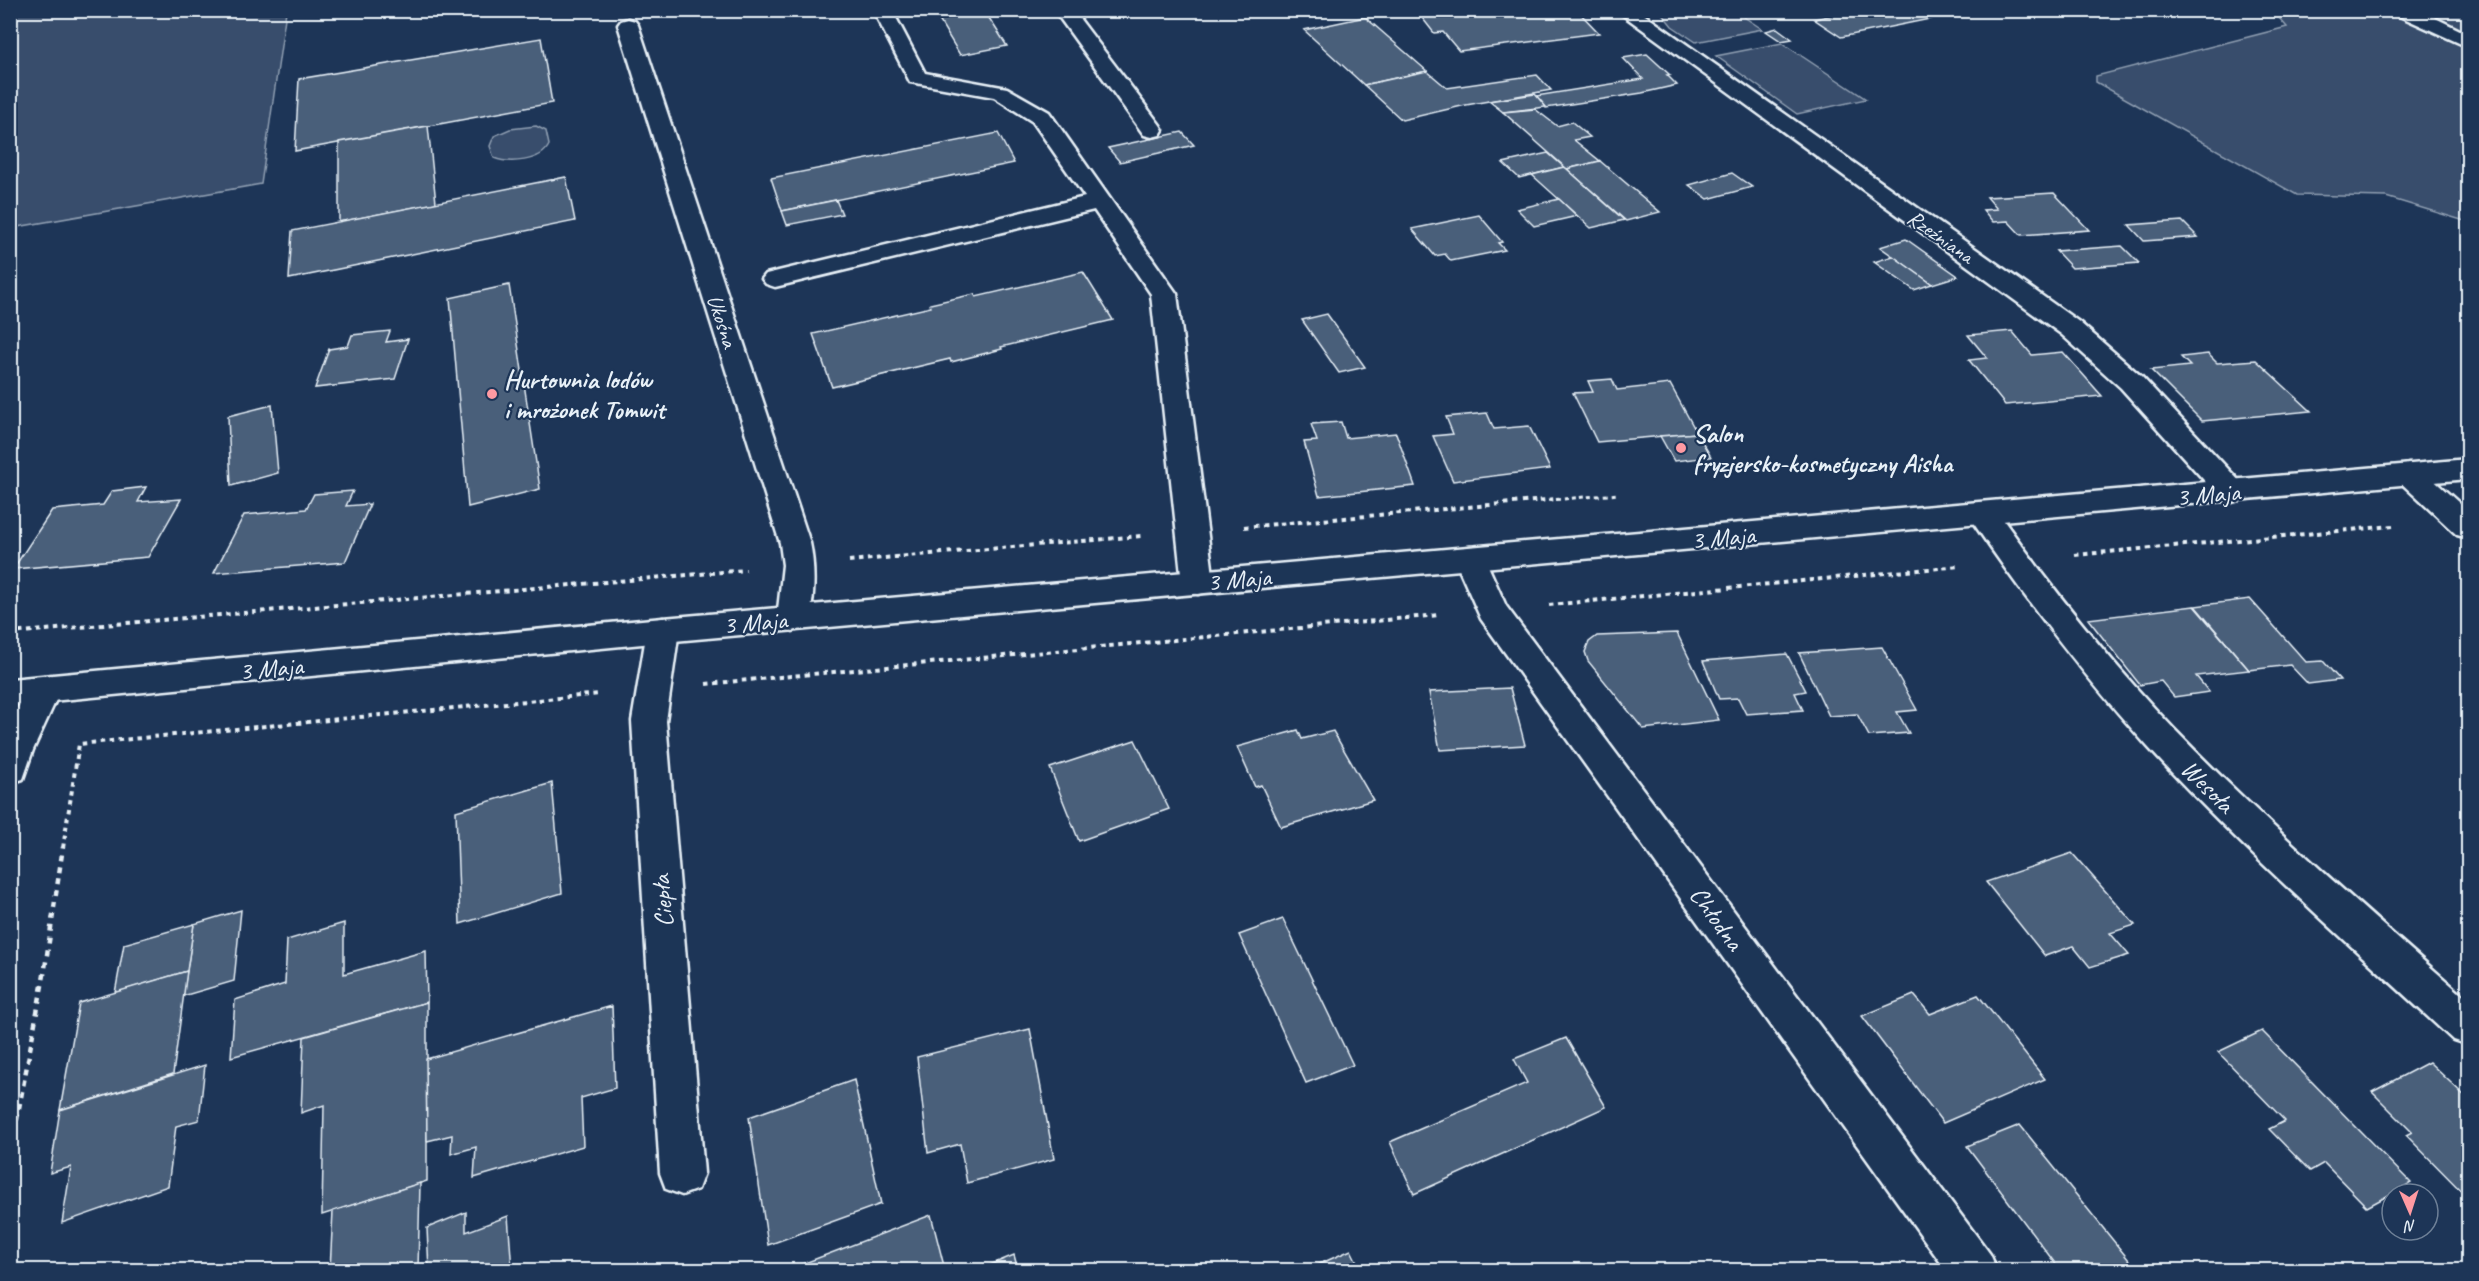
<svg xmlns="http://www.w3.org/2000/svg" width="2479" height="1281" viewBox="0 0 2479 1281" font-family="Caveat,sans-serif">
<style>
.green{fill:#374d6c;stroke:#909fb2;stroke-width:1.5}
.building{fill:#495e7a;stroke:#e8f1f8;stroke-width:1.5}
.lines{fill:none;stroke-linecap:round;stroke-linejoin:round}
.lane-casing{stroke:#e8f1f8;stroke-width:5}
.street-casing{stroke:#e8f1f8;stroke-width:5}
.secondary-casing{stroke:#e8f1f8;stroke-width:5}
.path-far2{stroke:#e8f1f8;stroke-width:3;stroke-dasharray:4 4;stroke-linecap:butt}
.path-far1{stroke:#e8f1f8;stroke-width:4;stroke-dasharray:4.5 4.5;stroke-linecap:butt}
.path{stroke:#e8f1f8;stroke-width:4.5;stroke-dasharray:6 6;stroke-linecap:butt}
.lane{fill:#1d3557;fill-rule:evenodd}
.street{fill:#1d3557;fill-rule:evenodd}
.secondary{fill:#1d3557;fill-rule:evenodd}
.poi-dot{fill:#ff9aa2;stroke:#1d3557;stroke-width:2}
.labels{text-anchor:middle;stroke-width:4.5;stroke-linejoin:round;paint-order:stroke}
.far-street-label{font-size:22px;fill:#e8f1f8;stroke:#1d3557}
.poi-label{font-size:26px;font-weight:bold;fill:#e8f1f8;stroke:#1d3557;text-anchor:start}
.street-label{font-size:26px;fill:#e8f1f8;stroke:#1d3557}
</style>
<rect width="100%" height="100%" fill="#1d3557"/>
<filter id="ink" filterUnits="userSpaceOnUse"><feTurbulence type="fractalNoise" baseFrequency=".0167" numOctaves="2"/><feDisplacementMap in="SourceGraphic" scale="12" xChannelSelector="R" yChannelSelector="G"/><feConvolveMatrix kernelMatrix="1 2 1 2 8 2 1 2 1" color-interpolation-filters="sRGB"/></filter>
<g filter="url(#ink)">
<g class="green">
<path d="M11,10L286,11L261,184L11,228Z"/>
<path d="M1660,11H1735L1762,29L1696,42L1672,26Z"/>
<path d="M2273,11H2468V222L2386,197L2297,195L2096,82V76L2287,27Z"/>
<path d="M1782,43L1866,99L1797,114L1716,56Z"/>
<path d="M536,126L546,131L549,145C541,162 509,164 494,158L490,146L494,136L510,129Z"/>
</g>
<g class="building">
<path d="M933,10H984L1007,46L960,55Z"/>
<path d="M1416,10H1577L1599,33L1459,51L1443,32L1434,33Z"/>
<path d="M1857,10H1974L1841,37L1814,19Z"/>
<path d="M1365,17L1427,71L1364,85L1304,30Z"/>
<path d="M1777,28L1792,39L1781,41L1766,31Z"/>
<path d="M541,38L552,103L295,151L299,79Z"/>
<path d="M1647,54L1670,75H1667L1677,85L1642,93L1546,108L1536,96L1643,79L1623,58Z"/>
<path d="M1427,71L1447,88L1537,75L1551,90L1466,105L1402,120L1364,85Z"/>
<path d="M1535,94L1546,107L1503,112L1489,101Z"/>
<path d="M1535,109L1557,126L1572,122L1590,137L1574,140L1600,161L1567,169L1503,112Z"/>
<path d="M428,126L436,203L339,222V142Z"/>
<path d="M1182,132L1194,145L1120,162L1108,148Z"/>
<path d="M998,133L1014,163L782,211L771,178Z"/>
<path d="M1548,153L1564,167L1519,178L1503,163Z"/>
<path d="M1600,161L1660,212L1626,221L1567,169Z"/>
<path d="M1564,167L1567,169L1624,220L1591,228L1532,175Z"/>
<path d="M1732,173L1752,187L1708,199L1689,185Z"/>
<path d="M566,177L575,221L289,279L292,231Z"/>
<path d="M2054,193L2089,230L2021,235L2008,221L1993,222L1983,210L1997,209L1987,197Z"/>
<path d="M1559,199L1577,216L1534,226L1517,209Z"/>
<path d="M836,200L842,214L787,225L782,211Z"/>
<path d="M1479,215L1502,242L1498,243L1505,250L1451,261L1445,254L1435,256L1412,229Z"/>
<path d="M2182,221L2198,237L2144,241L2129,225Z"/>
<path d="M1906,239L1958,276L1932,284L1880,247Z"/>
<path d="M2122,246L2139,263L2072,268L2056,251Z"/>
<path d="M1893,256L1932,284L1914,290L1874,262Z"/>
<path d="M1083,272L1113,320L1001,347L1002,349L951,362L950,359L832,387L813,334L931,307L930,304L974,294L976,297Z"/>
<path d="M509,285L540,489L468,507L450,298Z"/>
<path d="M1327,314L1365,367L1339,373L1302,320Z"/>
<path d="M390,331L386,342L408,339L395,379L315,388L329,349L348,346L352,335Z"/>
<path d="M2012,331L2032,355L2063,352L2102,396L2005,405L1969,360L1987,358L1968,335Z"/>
<path d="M2208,354L2217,363L2256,360L2311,411L2202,421L2151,370L2190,366L2181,357Z"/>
<path d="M1612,379L1617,390L1670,384L1697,433L1597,442L1573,393L1593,392L1588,381Z"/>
<path d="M272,405L278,473L231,486L228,416Z"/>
<path d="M1487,413L1494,429L1529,426L1550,469L1453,481L1433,436L1453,434L1446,417Z"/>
<path d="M1341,422L1346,438L1396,433L1415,486L1319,496L1304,442L1317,441L1311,424Z"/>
<path d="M1697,433L1711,457L1674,461L1660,436Z"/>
<path d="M146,487L138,502L181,499L148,557L13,569L52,510L103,505L112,491Z"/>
<path d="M353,491L346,506L370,504L345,562L214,573L244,515L306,509L314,494Z"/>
<path d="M2250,599L2306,662L2323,661L2340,680L2308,684L2290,665L2249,670L2195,606Z"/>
<path d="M2194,606L2249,670L2196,676L2209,692L2174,697L2161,681L2140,685L2088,619Z"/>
<path d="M1677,633L1719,720L1643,729L1588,661L1585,652L1589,642L1597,636Z"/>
<path d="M1882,647L1917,710L1897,712L1909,733L1869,736L1857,714L1829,716L1799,653Z"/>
<path d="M1787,654L1806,691L1795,693L1803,710L1746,714L1738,698L1719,699L1703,661Z"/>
<path d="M1510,688L1525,745L1440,750L1429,692Z"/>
<path d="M1298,730L1302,739L1333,731L1373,800L1281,827L1261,785L1255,787L1237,747Z"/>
<path d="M1135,740L1169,809L1079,841L1050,768Z"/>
<path d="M552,783L562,893L460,924L456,811Z"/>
<path d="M2072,853L2135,925L2110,933L2129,955L2090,967L2073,946L2045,956L1986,882Z"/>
<path d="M241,910L234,981L183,996L194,924Z"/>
<path d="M1283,919L1353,1065L1306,1083L1239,935Z"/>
<path d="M344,923V974L426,951L427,1002L231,1057L235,1000L285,984L287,940Z"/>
<path d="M194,924L187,971L115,993L124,944Z"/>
<path d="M187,971L173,1074L60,1110L79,1003Z"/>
<path d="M1914,995L1930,1014L1978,995L2045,1079L1943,1123L1862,1016Z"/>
<path d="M427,1002V1181L322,1215L324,1105L301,1113L304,1037Z"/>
<path d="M612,1006L615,1088L581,1098L583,1146L474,1178L476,1147L451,1154L452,1135L427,1141L426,1059Z"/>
<path d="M1030,1029L1054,1159L967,1183L960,1144L928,1153L917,1057Z"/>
<path d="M2262,1031L2411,1183L2367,1207L2324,1163L2310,1171L2269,1129L2285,1121L2218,1052Z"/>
<path d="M1566,1038L1606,1107L1414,1194L1390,1142L1527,1083L1514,1059Z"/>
<path d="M2429,1062L2468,1099V1198L2406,1135L2412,1132L2372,1092Z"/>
<path d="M205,1065L199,1120L176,1126L168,1186L62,1223L71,1167L50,1173L60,1110Z"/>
<path d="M854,1080L881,1204L768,1245L749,1117Z"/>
<path d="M2020,1125L2137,1270H2078L2077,1268L2060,1270L1967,1146Z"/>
<path d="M420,1183L418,1270H330L333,1211Z"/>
<path d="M466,1212V1232L508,1216L512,1270H429L427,1228Z"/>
<path d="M931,1215L945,1270H789V1269Z"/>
<path d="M1351,1250L1361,1270H1306Z"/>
<path d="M1014,1255L1018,1270H978Z"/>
</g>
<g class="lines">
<g class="lane-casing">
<g id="lane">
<path d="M873,10H892L925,73L1007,88L1049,112L1177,294L1214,583L1209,591L1198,594L1187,591L1182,583L1151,294L1094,210L775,287L766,284L762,279L766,274L1085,197L1033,122L994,97L910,82Z"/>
<path d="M1054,10H1073L1160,125L1163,130L1160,135L1152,137L1144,135Z"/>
<path d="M2393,10H2419L2468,34V47L2395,14Z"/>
</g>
</g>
<g class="street-casing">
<g id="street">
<path d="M1616,10H1638L2079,322L2141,376L2243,485L2247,492L2243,499L2232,502L2221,499L2121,388L2061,334Z"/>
<path d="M628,19L635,21L638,25L810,543C815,566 816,606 805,627L793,631L781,627L777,619L783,565L780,543L618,25L621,21Z"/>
<path d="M2409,464L2419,467L2468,511V538L2457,535L2399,481L2394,474L2399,467Z"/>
<path d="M1983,504L1994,507C2049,584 2108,660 2174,729C2267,825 2368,912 2468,1000V1045L2453,1040C2350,944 2243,851 2148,747C2084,676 2026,600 1972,521L1968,514L1972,507Z"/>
<path d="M1470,547L1481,550L1506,606L1990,1254L1997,1270H1946L1481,619L1454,558L1459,550Z"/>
<path d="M663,618L675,621L679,630L666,721L704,1173L698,1189L682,1195L666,1189L660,1173L632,721L647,630L651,621Z"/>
<path d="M44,676L56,680L61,689L33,750L23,779L10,783V723L32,680Z"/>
</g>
</g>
<g class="secondary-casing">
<path id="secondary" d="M2468,459V479L663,642L10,705V679L663,618Z"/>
</g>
<path class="path-far2" d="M1540,501L1619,494"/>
<g class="path-far1">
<path d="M1244,527L1557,499"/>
<path d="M2075,555L2393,526"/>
<path d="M849,561L1141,536"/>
<path d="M1549,605L1960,566"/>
<path d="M10,633L746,570"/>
<path d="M706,684L1439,615"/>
<path d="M63,848L79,744L600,694"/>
</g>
<path class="path" d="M10,1156L44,975L63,847"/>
<use href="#lane" class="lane"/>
<use href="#street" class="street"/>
<use href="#secondary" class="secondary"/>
</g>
</g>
<g class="poi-dot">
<circle cx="492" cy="394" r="6"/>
<circle cx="1681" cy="448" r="6"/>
</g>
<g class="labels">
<g class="far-street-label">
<text transform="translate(1941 236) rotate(35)" y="8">Rzeźniana</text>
<text transform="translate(723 321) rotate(72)" y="8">Ukośna</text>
</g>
<g class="poi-label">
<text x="504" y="388">Hurtownia lodów<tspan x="504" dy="30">i mrożonek Tomwit</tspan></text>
<text x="1693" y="442">Salon<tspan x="1693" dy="30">fryzjersko-kosmetyczny Aisha</tspan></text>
</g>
<g class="street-label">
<text transform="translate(2208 494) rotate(-5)" y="9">3 Maja</text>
<text transform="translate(1723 537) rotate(-5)" y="9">3 Maja</text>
<text transform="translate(1239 579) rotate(-5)" y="9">3 Maja</text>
<text transform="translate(755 622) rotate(-5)" y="9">3 Maja</text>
<text transform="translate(271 668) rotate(-5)" y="9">3 Maja</text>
<text transform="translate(2208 786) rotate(45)" y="9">Wesoła</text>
<text transform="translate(662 901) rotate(-94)" y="9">Ciepła</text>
<text transform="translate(1717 918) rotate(54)" y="9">Chłodna</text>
</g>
</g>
<rect width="2479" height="1281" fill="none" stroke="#1d3557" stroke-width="36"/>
<rect x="18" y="18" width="2443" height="1245" fill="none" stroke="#e8f1f8" stroke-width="2" filter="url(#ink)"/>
<g transform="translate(2410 1212) rotate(177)"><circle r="28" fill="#1d3557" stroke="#6e8097" stroke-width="1.5"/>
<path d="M0-4.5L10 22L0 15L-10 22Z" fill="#ff9aa2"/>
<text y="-9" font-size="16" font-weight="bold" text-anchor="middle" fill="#e8f1f8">N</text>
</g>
</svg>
